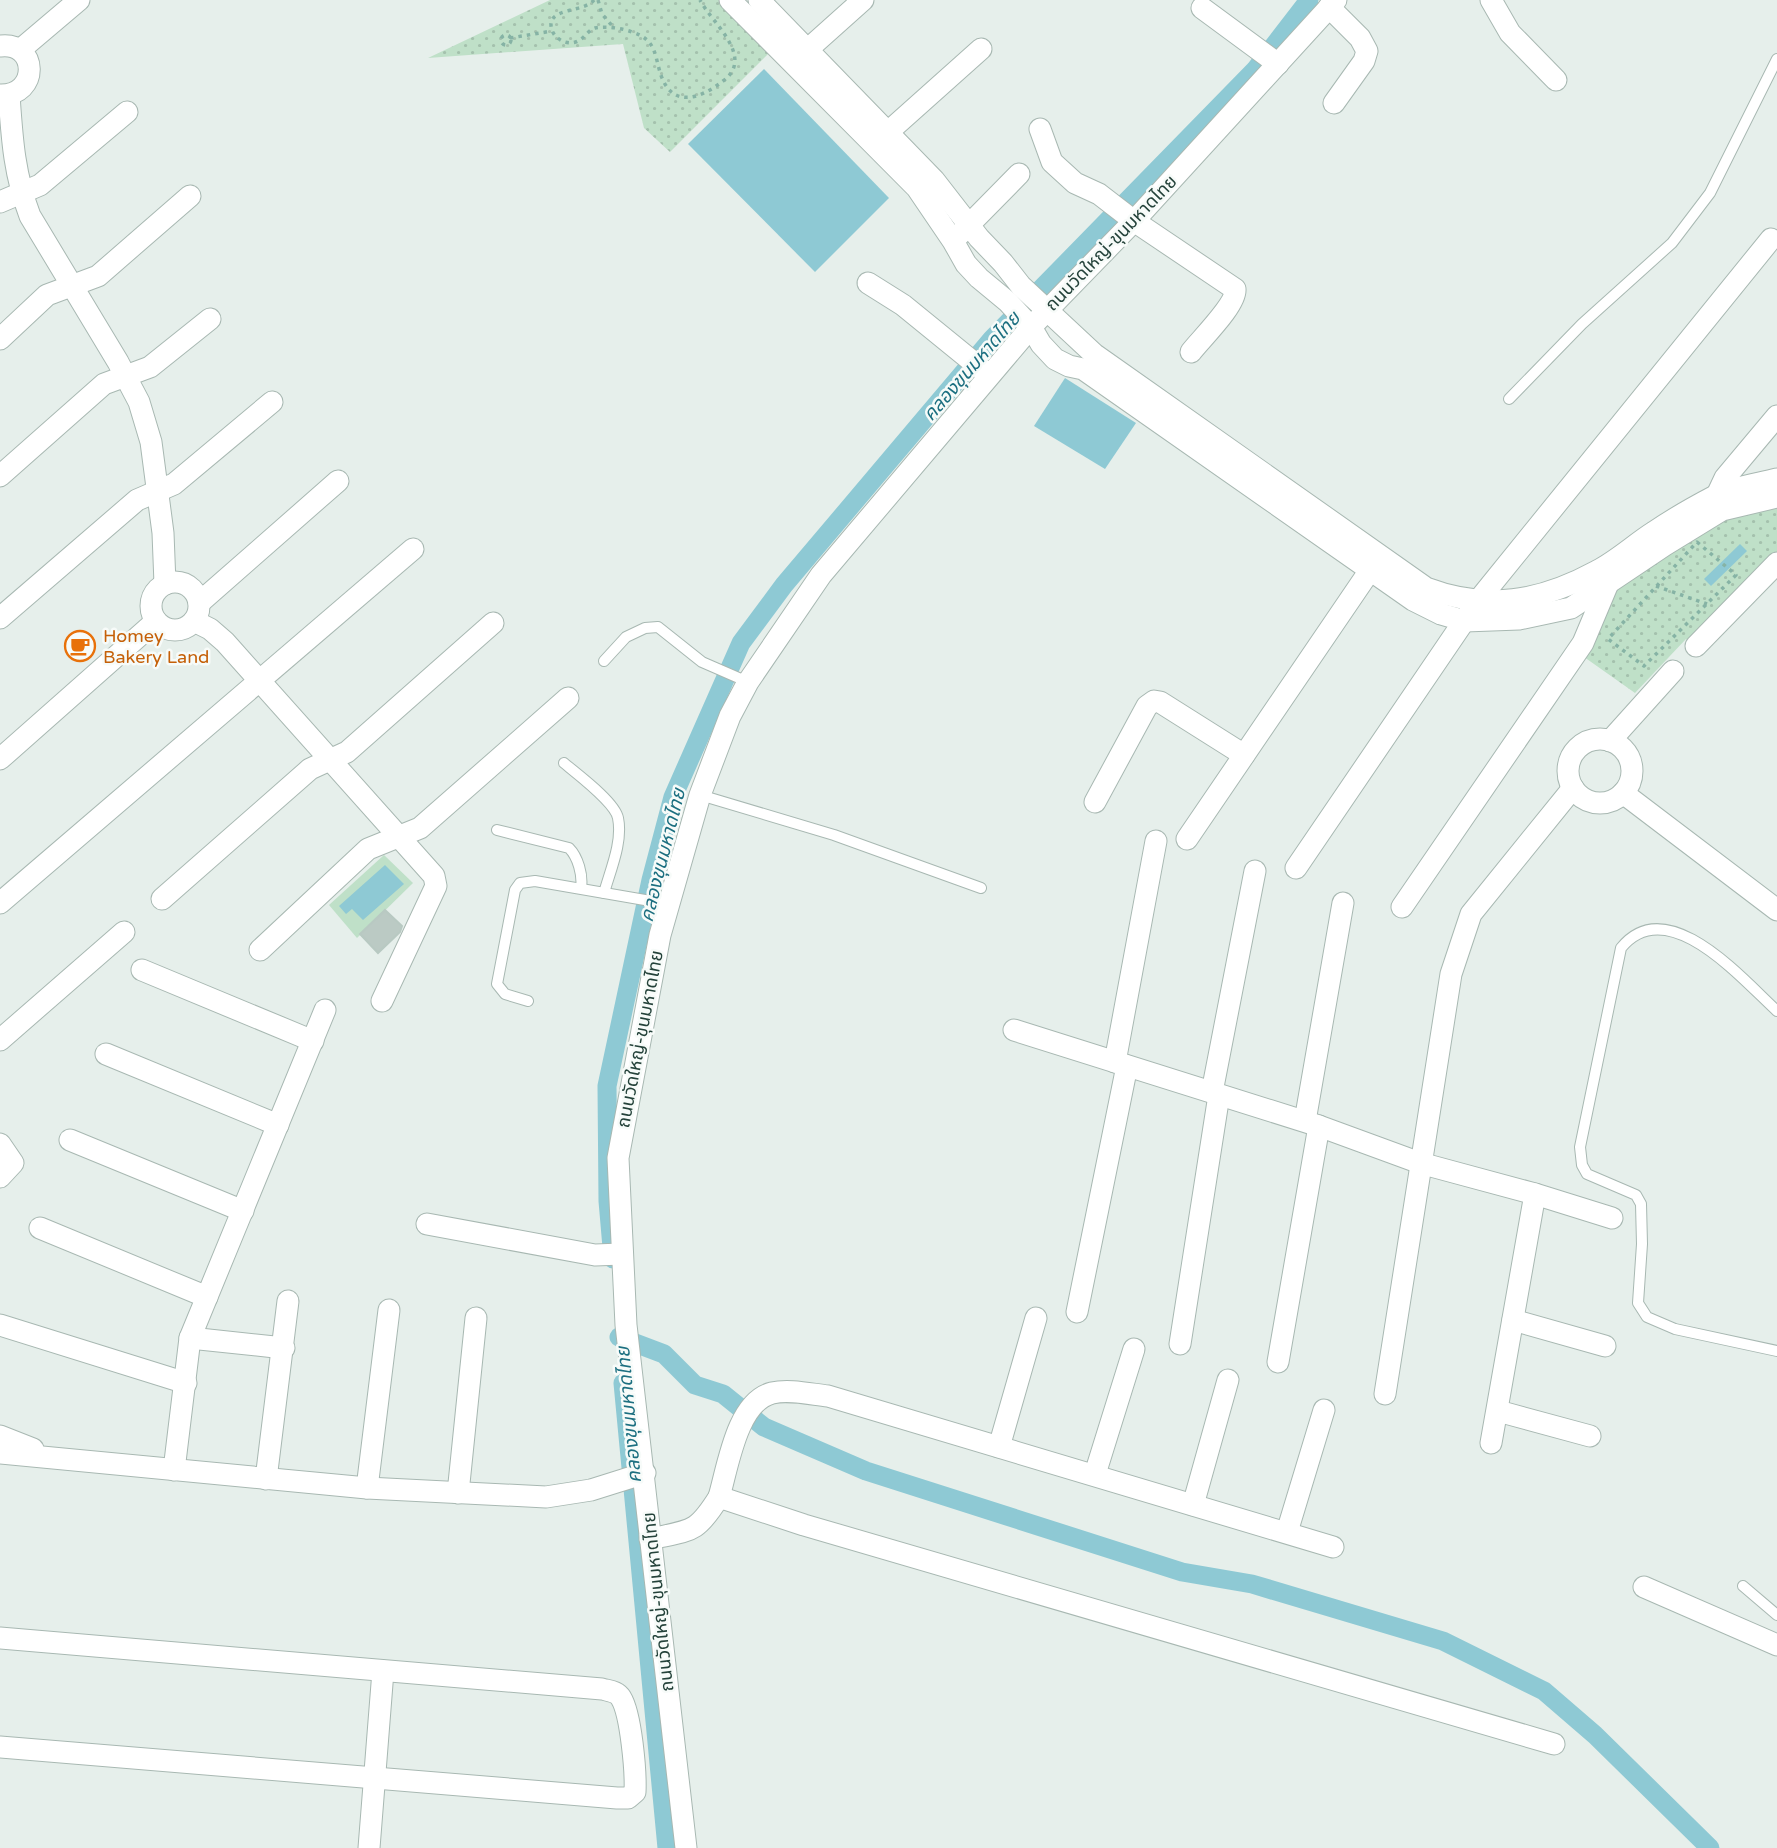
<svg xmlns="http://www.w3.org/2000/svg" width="1777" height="1848" viewBox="0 0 1777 1848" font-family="'Varela Round','Noto Sans Thai',sans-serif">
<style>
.park{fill:url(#park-dots)}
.garden{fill:#bfe0c8}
.water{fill:#8ec9d4}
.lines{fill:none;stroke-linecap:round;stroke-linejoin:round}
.canal{stroke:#8ec9d4;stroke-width:19}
.building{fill:#bbcac4;stroke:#b8c9c2;stroke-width:2}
.service-casing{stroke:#a8b8b2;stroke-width:12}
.minor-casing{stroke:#a8b8b2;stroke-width:23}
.path{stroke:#86b3a5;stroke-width:3.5;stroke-dasharray:3.5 5;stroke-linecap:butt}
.service{stroke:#fff;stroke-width:10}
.minor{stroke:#fff;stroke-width:21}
.labels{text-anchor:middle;stroke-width:5;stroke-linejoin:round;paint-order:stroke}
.street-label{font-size:18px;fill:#24423a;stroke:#f7fbf9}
.food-label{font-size:18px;fill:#c56008;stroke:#f7fbf9;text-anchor:start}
.water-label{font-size:19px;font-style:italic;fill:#1c6f80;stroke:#f7fbf9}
</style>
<defs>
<pattern id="park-dots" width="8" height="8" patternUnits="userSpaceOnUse" patternTransform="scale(1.75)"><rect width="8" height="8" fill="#bfe0c8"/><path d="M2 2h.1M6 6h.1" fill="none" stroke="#a4c1ad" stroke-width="1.8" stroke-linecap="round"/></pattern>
</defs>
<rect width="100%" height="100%" fill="#e6efeb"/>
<g class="park">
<path d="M550,0H731L776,46L670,152L644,128L623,44L428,58Z"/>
<path d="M1777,497V562L1696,646L1686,639L1635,693L1577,652L1607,586L1685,532Z"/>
</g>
<path class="garden" d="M384,855L413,883L357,938L329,905Z"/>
<g class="water">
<path d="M764,69L889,198L815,272L688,144Z"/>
<path d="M1065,378L1136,423L1105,469L1034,426Z"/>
<path d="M1740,544L1747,551L1711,586L1704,579Z"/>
<path d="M385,865L404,884L363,920L352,909L346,914L339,906Z"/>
</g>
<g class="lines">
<g class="canal">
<path d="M613,1259L608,1201L607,1086L651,880L673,797L741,643L784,585L992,339L1255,70L1309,0"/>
<path d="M619,1337L664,1354L695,1385L723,1394L764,1427L866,1471L1182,1572L1252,1584L1443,1641L1544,1691L1595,1735L1710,1848"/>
<path d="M623,1383L667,1848"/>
</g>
</g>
<path class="building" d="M385,910L402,926L400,932L378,953L360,934Z"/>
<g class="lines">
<g class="service-casing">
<g id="service">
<path d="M1509,399L1582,324L1672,243L1710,193L1777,59"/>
<path d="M604,661L626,637L645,628L658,627L702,662L748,682"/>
<path d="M564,763C577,774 615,802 618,818C623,842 610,871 604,893"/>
<path d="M700,795L834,835L981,888"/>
<path d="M497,830L569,848C578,857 583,875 581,888"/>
<path d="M528,1001L505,994L497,984L515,890L520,883L535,881L668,904"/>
<path d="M1777,1011C1742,979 1667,891 1621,948L1580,1147L1582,1165L1587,1174L1636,1195L1641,1204L1642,1244L1638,1303L1647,1317L1675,1329L1777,1351"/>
<path d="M1743,1586L1777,1615"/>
</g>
</g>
<g class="minor-casing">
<g id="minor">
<path d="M730,0L917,188L953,241L966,264L979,278L1008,302L1031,327L1041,344L1055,359L1069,366L1083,369L1413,600L1441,614L1465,621L1519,619L1571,608L1665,545L1722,510L1777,497"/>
<path d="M759,0L934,180L979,238L1003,263L1021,286L1094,354L1426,588C1487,611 1540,602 1597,571C1617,561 1635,544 1654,532C1673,519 1694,507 1715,496C1733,487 1757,484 1777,479"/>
<path d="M1491,0L1510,33L1556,80"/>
<path d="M1329,7L1360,38L1367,51L1364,61L1334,103"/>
<path d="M1202,8L1278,64"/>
<path d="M0,46C38,41 40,96 0,95"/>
<path d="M20,50L79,0"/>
<path d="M797,59L863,0"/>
<path d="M9,95C12,138 14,174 30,216L118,362L139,402L151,442L163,533L165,584"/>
<path d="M1040,129L1052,162L1075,183L1099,194L1134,221L1235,289C1237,304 1201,339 1191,352"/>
<path d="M878,141L981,49"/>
<path d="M0,202L40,185L127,112"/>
<path d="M959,235L1019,174"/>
<path d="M868,283L903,305L989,375"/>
<path d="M0,339L47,295L98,276L190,196"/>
<path d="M0,476L104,384L150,367L210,319"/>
<path d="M1719,501L1717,495L1725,478L1777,416"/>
<circle cx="175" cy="606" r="24"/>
<path d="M199,603L338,481"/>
<path d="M0,618L137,500L174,484L272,402"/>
<path d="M194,621L210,629L225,642L434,876L436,886L382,1001"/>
<path d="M1696,646L1777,563"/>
<circle cx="1600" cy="771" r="32"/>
<path d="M1610,741L1673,671"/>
<path d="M0,759L156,621"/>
<path d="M1623,793L1777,910"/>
<path d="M1095,802L1147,706L1154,701L1160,702L1244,755"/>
<path d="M1187,839L1377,560"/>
<path d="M1296,868L1477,602L1771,239"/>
<path d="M162,899L310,769L347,752L493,623"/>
<path d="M0,903L413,549"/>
<path d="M1402,907L1583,643L1607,586L1605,582"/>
<path d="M260,950L368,849L420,828L568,698"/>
<path d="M142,970L313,1041"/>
<path d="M1014,1030L1319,1126L1420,1163L1535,1194L1612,1218"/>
<path d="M0,1040L124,932"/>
<path d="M106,1054L278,1125"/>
<path d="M1115,1062L1156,841"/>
<path d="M1212,1092L1255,871"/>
<path d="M1305,1121L1343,903"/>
<path d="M70,1140L243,1211"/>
<path d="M0,1144L13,1163L0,1177"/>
<path d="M427,1224L595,1255L622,1254"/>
<path d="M40,1228L207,1297"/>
<path d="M1077,1312L1127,1066"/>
<path d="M1513,1320L1605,1346"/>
<path d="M0,1325L186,1383"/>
<path d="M190,1338L284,1348"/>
<path d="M1180,1344L1219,1095"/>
<path d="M1278,1362L1319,1126"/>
<path d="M1385,1394L1451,974L1471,914L1573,788"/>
<path d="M1498,1411L1590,1436"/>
<path d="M0,1436L33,1449"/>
<path d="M1491,1443L1535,1194"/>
<path d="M999,1447L1036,1318"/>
<path d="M0,1453L367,1488L546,1497L591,1490L645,1473"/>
<path d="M174,1470L190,1338L325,1010"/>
<path d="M1095,1474L1134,1349"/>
<path d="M266,1479L288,1301"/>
<path d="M367,1488L389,1310"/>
<path d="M458,1493L476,1318"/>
<path d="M719,1497C728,1466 737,1402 772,1393C789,1389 810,1394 828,1396L1333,1547"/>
<path d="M1193,1505L1228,1380"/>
<path d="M1287,1532L1324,1410"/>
<path d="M650,1539C691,1530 696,1534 719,1497L804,1525L1554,1744"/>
<path d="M1644,1587L1777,1645"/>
<path d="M0,1638L602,1689C609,1691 617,1691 621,1698C631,1714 636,1772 635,1792L628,1798H617L0,1747"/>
<path d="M369,1848L383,1671"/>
<path d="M686,1848L626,1325L618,1158L660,935L700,795L730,716L748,682L821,575L1031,327L1134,221L1336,0"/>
</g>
</g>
<g class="path">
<path d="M594,0C584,13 544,7 552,30C555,40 569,46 578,41C585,38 588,30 595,28C606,26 622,28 632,32C658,40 654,57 662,78C675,110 704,96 723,81C756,57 711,22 700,0"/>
<path d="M598,0L602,14L614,28"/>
<circle cx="506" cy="40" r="5"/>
<path d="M510,38L552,31"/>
<path d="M1697,542L1736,575L1644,666L1608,639Z"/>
<path d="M1656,586L1707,604"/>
</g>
<use href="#service" class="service"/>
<use href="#minor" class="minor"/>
</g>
<defs>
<g id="cafe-ring" transform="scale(1.575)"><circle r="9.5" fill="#f7fbf9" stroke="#e8710a" stroke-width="1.5"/><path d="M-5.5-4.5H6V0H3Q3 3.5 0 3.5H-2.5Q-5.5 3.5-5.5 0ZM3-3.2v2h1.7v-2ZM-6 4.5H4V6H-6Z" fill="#e8710a"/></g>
</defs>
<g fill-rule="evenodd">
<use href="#cafe-ring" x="80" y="646"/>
</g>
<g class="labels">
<g class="street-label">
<text transform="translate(1111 243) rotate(-46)" y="6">ถนนวัดใหญ่-ขุนมหาดไทย</text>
<text transform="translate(640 1039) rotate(-79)" y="6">ถนนวัดใหญ่-ขุนมหาดไทย</text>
<text transform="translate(658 1602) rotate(-96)" y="6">ถนนวัดใหญ่-ขุนมหาดไทย</text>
</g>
<g class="food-label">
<text x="103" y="642">Homey<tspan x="103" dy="21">Bakery Land</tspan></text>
</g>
<g class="water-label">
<text transform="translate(971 366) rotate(-49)" y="7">คลองขุนมหาดไทย</text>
<text transform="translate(662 855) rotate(-76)" y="7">คลองขุนมหาดไทย</text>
<text transform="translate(628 1415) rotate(-95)" y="7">คลองขุนมหาดไทย</text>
</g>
</g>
</svg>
